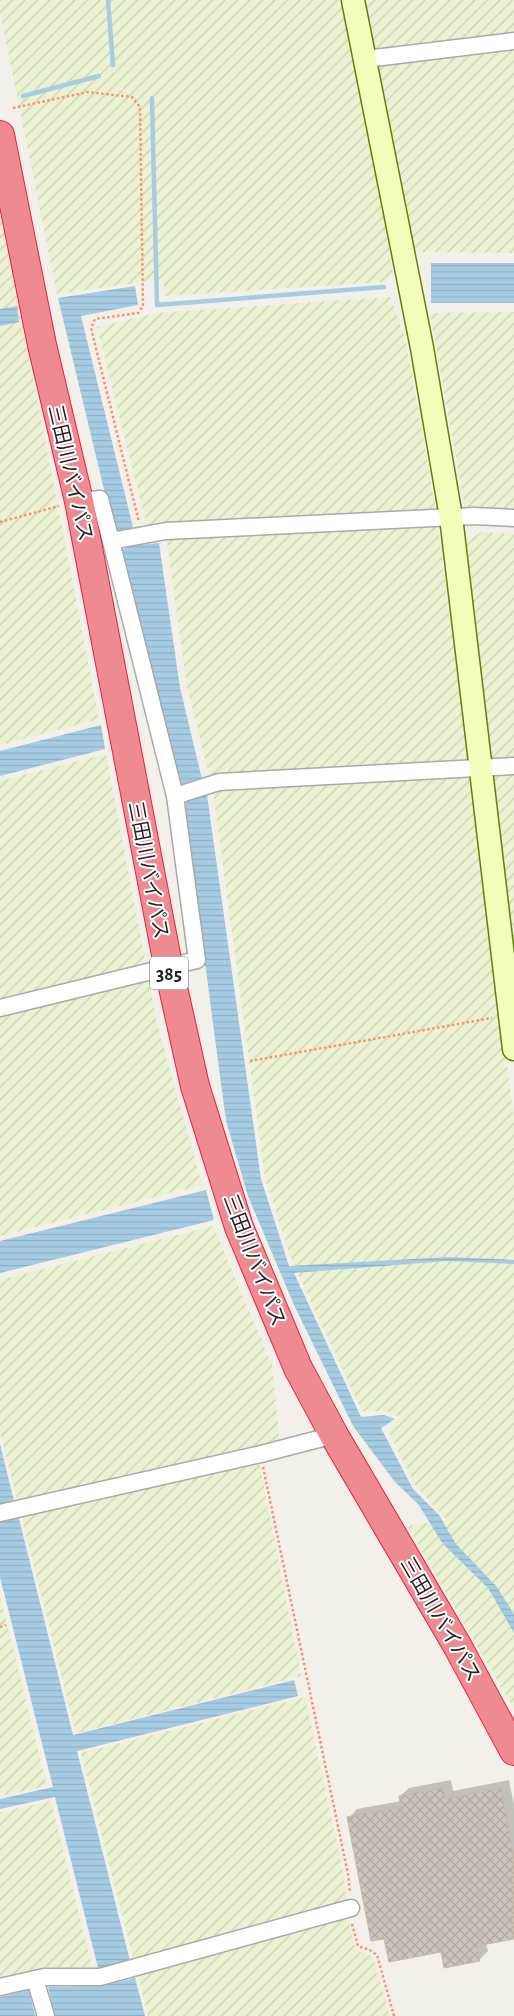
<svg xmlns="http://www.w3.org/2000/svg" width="514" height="2016" viewBox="0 0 514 2016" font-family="'Alegreya Sans','Noto Sans JP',sans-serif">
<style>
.farmland{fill:url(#farmland-furrows)}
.water{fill:url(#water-rules)}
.shadow{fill:#0003}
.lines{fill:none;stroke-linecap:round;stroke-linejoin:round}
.stream{stroke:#a5cce3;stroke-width:4.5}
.building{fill:url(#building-cross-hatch);stroke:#c6b9a9}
.street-casing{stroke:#a9a9a9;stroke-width:19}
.secondary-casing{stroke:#618100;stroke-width:25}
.highway-casing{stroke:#e91c46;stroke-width:30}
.path{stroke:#ff8f6c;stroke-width:2.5;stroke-dasharray:2.5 2.5;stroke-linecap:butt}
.street{stroke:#fff;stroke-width:16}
.secondary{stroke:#f2feba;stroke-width:22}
.highway{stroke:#ee8b90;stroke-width:28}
.labels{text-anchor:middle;stroke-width:4;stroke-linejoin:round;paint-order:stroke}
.shield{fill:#fff;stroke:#646464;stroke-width:1}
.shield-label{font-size:19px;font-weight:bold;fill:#222}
.street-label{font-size:20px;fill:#222;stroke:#fff}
</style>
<defs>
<pattern id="farmland-furrows" width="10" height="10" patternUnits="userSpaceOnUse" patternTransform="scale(1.25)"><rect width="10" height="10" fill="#ebf2d2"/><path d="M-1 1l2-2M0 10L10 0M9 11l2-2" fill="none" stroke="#c9cfb4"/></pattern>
<pattern id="water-rules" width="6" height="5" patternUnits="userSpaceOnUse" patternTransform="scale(1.25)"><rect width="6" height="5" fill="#a5cce3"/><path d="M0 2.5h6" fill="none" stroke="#8eafc2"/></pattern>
<pattern id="building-cross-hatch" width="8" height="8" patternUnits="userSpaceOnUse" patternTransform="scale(1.25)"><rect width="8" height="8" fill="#cbc4ba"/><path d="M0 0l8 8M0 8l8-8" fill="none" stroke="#aea8a0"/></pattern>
</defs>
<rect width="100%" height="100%" fill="#f2f0e8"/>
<g class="farmland">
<path d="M0,0H342L375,162L393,274L385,282L165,296L163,279L57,294L0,12Z"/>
<path d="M363,0H514V253L414,252Z"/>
<path d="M0,208L99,719L0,745Z"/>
<path d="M390,297L405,337L436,511L514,1120V1709L407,1526L447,1520L415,1485L388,1430L402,1418L387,1411H362L292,1261L265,1178L213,791L187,686L165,527H147L97,327L156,313Z"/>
<path d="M514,312V511L465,508L430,313Z"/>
<path d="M481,532L514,534V969L466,543Z"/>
<path d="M106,754L157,1023L202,1185L0,1236V781Z"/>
<path d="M213,1226L272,1365L280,1445L257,1451L301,1676L76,1733L0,1432V1280Z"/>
<path d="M0,1596L47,1786L0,1796Z"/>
<path d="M305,1697L344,1876L350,1930L356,1950L373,1957L390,2016H148L81,1753Z"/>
<path d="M51,1801L92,1967L38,1968L0,1978V1812Z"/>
</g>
<g class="water">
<rect x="431" y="263" width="83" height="40"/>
<path d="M135,286L138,305L81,316L133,527L126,534L114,531L58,298Z"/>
<path d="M17,306L19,322L0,326V309Z"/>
<path d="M159,543L180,688L202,779L188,785L181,784L121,551L129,546Z"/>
<path d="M101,725L105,749L0,776V751Z"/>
<path d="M207,795L261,1179L289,1266L448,1257L514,1260V1264L447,1261L294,1273L361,1417L384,1415L395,1419L381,1428L413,1489L439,1515L456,1544L497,1587L514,1614V1633L488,1588L443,1544L418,1504L395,1482L353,1426L294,1305L248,1196L226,1121L184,805L192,797Z"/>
<path d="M206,1190L214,1220L0,1273V1241Z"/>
<path d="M0,1444L15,1505L0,1508Z"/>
<path d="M18,1515L73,1735L294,1680L298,1696L77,1751L130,1961L98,1968L55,1797L0,1809V1799L53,1787L0,1577V1519Z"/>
<path d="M135,1978L145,2016H55L48,1987L102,1986Z"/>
<path d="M29,1990L35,2016H0V1997Z"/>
</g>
<path class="shadow" d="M451,1780L453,1791L509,1780L514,1805V1937L486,1943L488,1951L479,1960L385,1937L349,1818L357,1809L401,1801L400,1796L409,1788Z"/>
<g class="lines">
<g class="stream">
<path d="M108,0L113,65"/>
<path d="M23,96L99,76"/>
<path d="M152,98L157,305L384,287"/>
</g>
</g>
<path class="building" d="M443,1788L445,1799L501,1788L514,1856V1939L477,1946L480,1961L444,1968L441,1952L389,1962L384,1939L371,1941L347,1817L401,1807L399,1796Z"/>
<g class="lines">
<g class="street-casing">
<g id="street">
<path d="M366,59L514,41"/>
<path d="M79,501L100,499L111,541L166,531L474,516L514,518"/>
<path d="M111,541L175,796"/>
<path d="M0,1008L197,960L175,796L219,782L514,766"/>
<path d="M0,1513L261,1454L334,1435"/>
<path d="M35,1979L46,2016"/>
<path d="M0,1987L44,1977H100L351,1908"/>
</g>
</g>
<g class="secondary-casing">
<path id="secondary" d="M353,0L422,348L451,517L514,1049"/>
</g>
<g class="highway-casing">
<path id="highway" d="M0,135L42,345L79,501L168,965L195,1086L239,1227L298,1368L334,1435L458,1647L514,1751"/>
</g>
<g class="path">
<path d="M13,108L88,92L132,97L140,107L143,306L138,313L95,319L91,328L139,522"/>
<path d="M0,522L59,506"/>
<path d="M250,1061L492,1018"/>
<path d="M263,1467L348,1874L350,1893"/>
<path d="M0,1627L6,1625"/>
<path d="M352,1924L358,1946L370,1950L377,1955L394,2016"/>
</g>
<use href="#street" class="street"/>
<use href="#secondary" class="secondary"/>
<use href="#highway" class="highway"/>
</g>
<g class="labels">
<rect class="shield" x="150" y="956.5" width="38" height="33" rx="4"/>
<g class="shield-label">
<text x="169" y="980">385</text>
</g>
<g class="street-label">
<text transform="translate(71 473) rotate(77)" y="7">三田川バイパス</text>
<text transform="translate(149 870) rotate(79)" y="7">三田川バイパス</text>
<text transform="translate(255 1260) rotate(69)" y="7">三田川バイパス</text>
<text transform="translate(441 1619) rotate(60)" y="7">三田川バイパス</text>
</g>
</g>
</svg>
